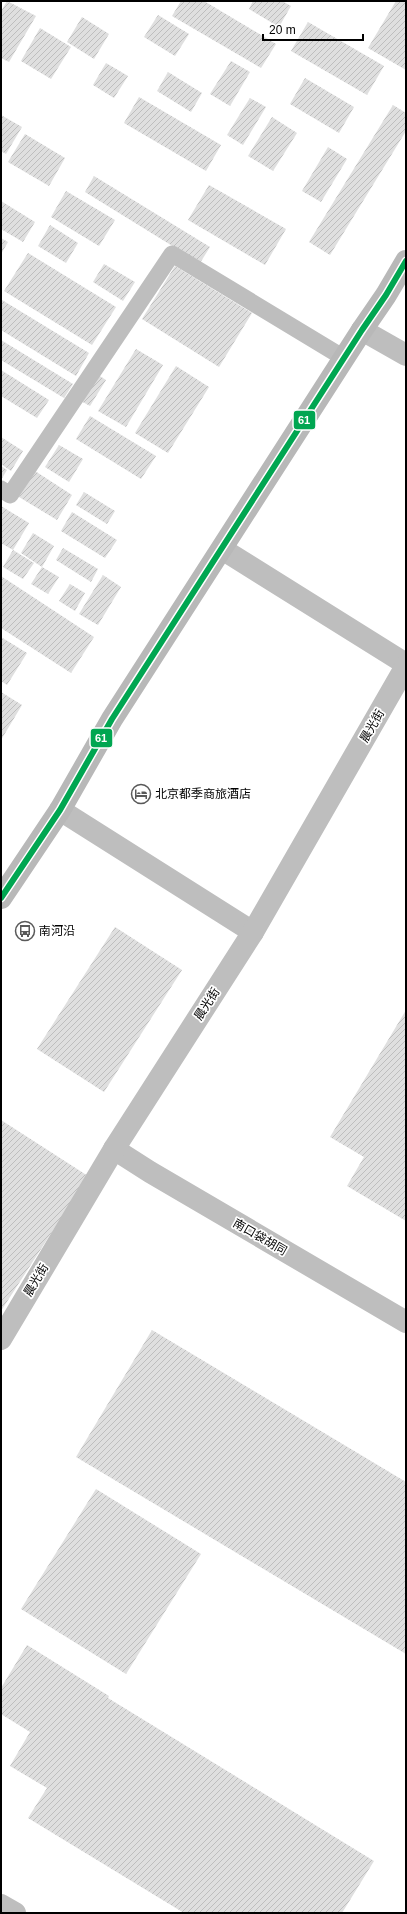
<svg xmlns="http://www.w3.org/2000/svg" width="407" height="1914" viewBox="0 0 407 1914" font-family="Helvetica,'Noto Sans SC',sans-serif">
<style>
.building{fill:url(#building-hatch)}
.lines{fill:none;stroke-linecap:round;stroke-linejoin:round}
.service{stroke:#bebebe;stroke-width:17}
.minor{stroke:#bebebe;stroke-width:22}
.secondary{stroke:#b8b8b8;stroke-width:22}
.bus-1-casing{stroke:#fff;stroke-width:9}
.bus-1{stroke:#00a651;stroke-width:6}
.labels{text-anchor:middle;stroke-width:3.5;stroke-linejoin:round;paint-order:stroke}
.street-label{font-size:12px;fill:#000;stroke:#fff}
.poi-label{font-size:12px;fill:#000;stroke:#fff;text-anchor:start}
.line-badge{stroke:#fff;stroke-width:1.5}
.badge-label{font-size:11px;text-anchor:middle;font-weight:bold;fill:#fff}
</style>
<defs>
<pattern id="building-hatch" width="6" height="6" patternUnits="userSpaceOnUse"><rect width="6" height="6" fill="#dfdfdf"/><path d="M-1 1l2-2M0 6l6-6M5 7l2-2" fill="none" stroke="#bebebe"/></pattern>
</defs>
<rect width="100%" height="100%" fill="#fff"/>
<g class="building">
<path d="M7,1L36,16L9,62L1,58V11Z"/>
<path d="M181,1H204L276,44L261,68L172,16Z"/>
<path d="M253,1H282L291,6L279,27L249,9Z"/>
<path d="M396,1H406V70L368,48Z"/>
<path d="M158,15L189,34L175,56L144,37Z"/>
<path d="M82,17L109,34L94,59L67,42Z"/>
<path d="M308,22L384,66L367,95L291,51Z"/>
<path d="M40,28L71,47L51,79L21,61Z"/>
<path d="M231,61L250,72L230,106L210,94Z"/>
<path d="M106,63L128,76L114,98L93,85Z"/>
<path d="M168,72L202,93L191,112L157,91Z"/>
<path d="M305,78L354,107L339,133L290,104Z"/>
<path d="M139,97L221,145L206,171L124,123Z"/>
<path d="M250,98L266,107L243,145L227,135Z"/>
<path d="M393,105L406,113V131L330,255L309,242Z"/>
<path d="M1,115L22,127L6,154L1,151Z"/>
<path d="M272,117L297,133L273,171L248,156Z"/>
<path d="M25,134L65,158L49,186L8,162Z"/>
<path d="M328,147L347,159L321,202L302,191Z"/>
<path d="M94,176L210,247L200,263L85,192Z"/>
<path d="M209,185L286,229L265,265L188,220Z"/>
<path d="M66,191L115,220L99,246L51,217Z"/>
<path d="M1,201L35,222L23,242L1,229Z"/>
<path d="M50,225L78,243L66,263L38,246Z"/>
<path d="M1,238L8,242L1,254Z"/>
<path d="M28,253L116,307L92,345L4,291Z"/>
<path d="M104,264L135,282L123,301L93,282Z"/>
<path d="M175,266L252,313L219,367L142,319Z"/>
<path d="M2,300L89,353L76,376L1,330Z"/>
<path d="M1,340L73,384L64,398L1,360Z"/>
<path d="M136,349L163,365L126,427L98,411Z"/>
<path d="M176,366L209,387L168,453L135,433Z"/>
<path d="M1,370L49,400L37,418L1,396Z"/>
<path d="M95,373L106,380L90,406L79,400Z"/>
<path d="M90,416L156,456L141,479L76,439Z"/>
<path d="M1,437L23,451L11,471L1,464Z"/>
<path d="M59,445L83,459L69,482L45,467Z"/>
<path d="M1,466L7,470L1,480Z"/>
<path d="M35,471L72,495L57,520L19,497Z"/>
<path d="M84,492L115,511L107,524L76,505Z"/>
<path d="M1,506L29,523L13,550L1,543Z"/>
<path d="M72,512L117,540L105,558L61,531Z"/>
<path d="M33,533L54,546L42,567L59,577L48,594L31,584L42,567L21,553Z"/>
<path d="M63,548L98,569L91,582L56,560Z"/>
<path d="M13,550L34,563L23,579L3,567Z"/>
<path d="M103,575L121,587L98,625L79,614Z"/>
<path d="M1,576L94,637L71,673L1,628Z"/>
<path d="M70,584L85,593L75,611L59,601Z"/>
<path d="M1,637L27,653L7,685L1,681Z"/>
<path d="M1,692L22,705L1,740Z"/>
<path d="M115,927L182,970L104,1092L37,1049Z"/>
<path d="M406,1010V1221L347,1186L364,1157L330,1137Z"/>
<path d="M1,1120L88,1176L1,1311Z"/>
<path d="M152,1330L406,1482V1654L76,1457Z"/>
<path d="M96,1489L201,1554L126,1674L21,1609Z"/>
<path d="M27,1645L109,1696L108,1698L374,1861L342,1913H184L28,1818L47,1788L10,1766L30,1732L1,1714V1688Z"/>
</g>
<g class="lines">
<path class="service" d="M1,489L10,495L172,254L344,358"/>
<g class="minor">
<path d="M362,330L406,355"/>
<path d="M222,549L406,664"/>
<path d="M60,810L253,932"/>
<path d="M114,1149L150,1172L406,1322"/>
<path d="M1,1339L114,1149L253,932L406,666"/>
<path d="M1,1905L15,1913"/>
</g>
<path class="secondary" d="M1,898L60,810L112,719L362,330L386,295L406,261"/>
<g class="bus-1-casing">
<path id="bus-1" d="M1,898L60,810L112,719L362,330L386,295L406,261"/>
</g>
<use href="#bus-1" class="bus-1"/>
</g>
<defs>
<g id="hotel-ring" transform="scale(1)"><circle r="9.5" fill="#fff" stroke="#595959" stroke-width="1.5"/><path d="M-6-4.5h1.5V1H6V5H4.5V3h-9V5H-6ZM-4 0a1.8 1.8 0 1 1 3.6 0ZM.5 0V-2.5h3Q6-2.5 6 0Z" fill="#595959"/></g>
<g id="bus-ring" transform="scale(1)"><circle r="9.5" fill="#fff" stroke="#595959" stroke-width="1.5"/><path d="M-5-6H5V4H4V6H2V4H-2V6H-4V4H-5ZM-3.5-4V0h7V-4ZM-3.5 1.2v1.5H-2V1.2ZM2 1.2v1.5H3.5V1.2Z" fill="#595959"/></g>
</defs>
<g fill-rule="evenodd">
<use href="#hotel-ring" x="141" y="794"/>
<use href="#bus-ring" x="25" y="931"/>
</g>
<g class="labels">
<g class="street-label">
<text transform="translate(372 726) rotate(-60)" y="4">晨光街</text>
<text transform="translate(207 1004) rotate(-57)" y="4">晨光街</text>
<text transform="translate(260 1237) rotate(30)" y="4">南口袋胡同</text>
<text transform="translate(36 1280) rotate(-59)" y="4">晨光街</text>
</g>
<g class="poi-label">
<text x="155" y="798">北京都季商旅酒店</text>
<text x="39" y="935">南河沿</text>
</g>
</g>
<g class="line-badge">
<rect x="293" y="410" width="23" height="20" rx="4" fill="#00a651"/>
<rect x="90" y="728" width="23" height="20" rx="4" fill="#00a651"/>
</g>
<g class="badge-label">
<text x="304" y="424">61</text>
<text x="101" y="742">61</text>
</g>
<rect width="407" height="1914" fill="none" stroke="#000000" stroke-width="4"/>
<path d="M263 34v6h100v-6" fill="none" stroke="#000000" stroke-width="2"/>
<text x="269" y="34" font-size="12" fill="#000000" stroke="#ffffff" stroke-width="3" paint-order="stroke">20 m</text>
</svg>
